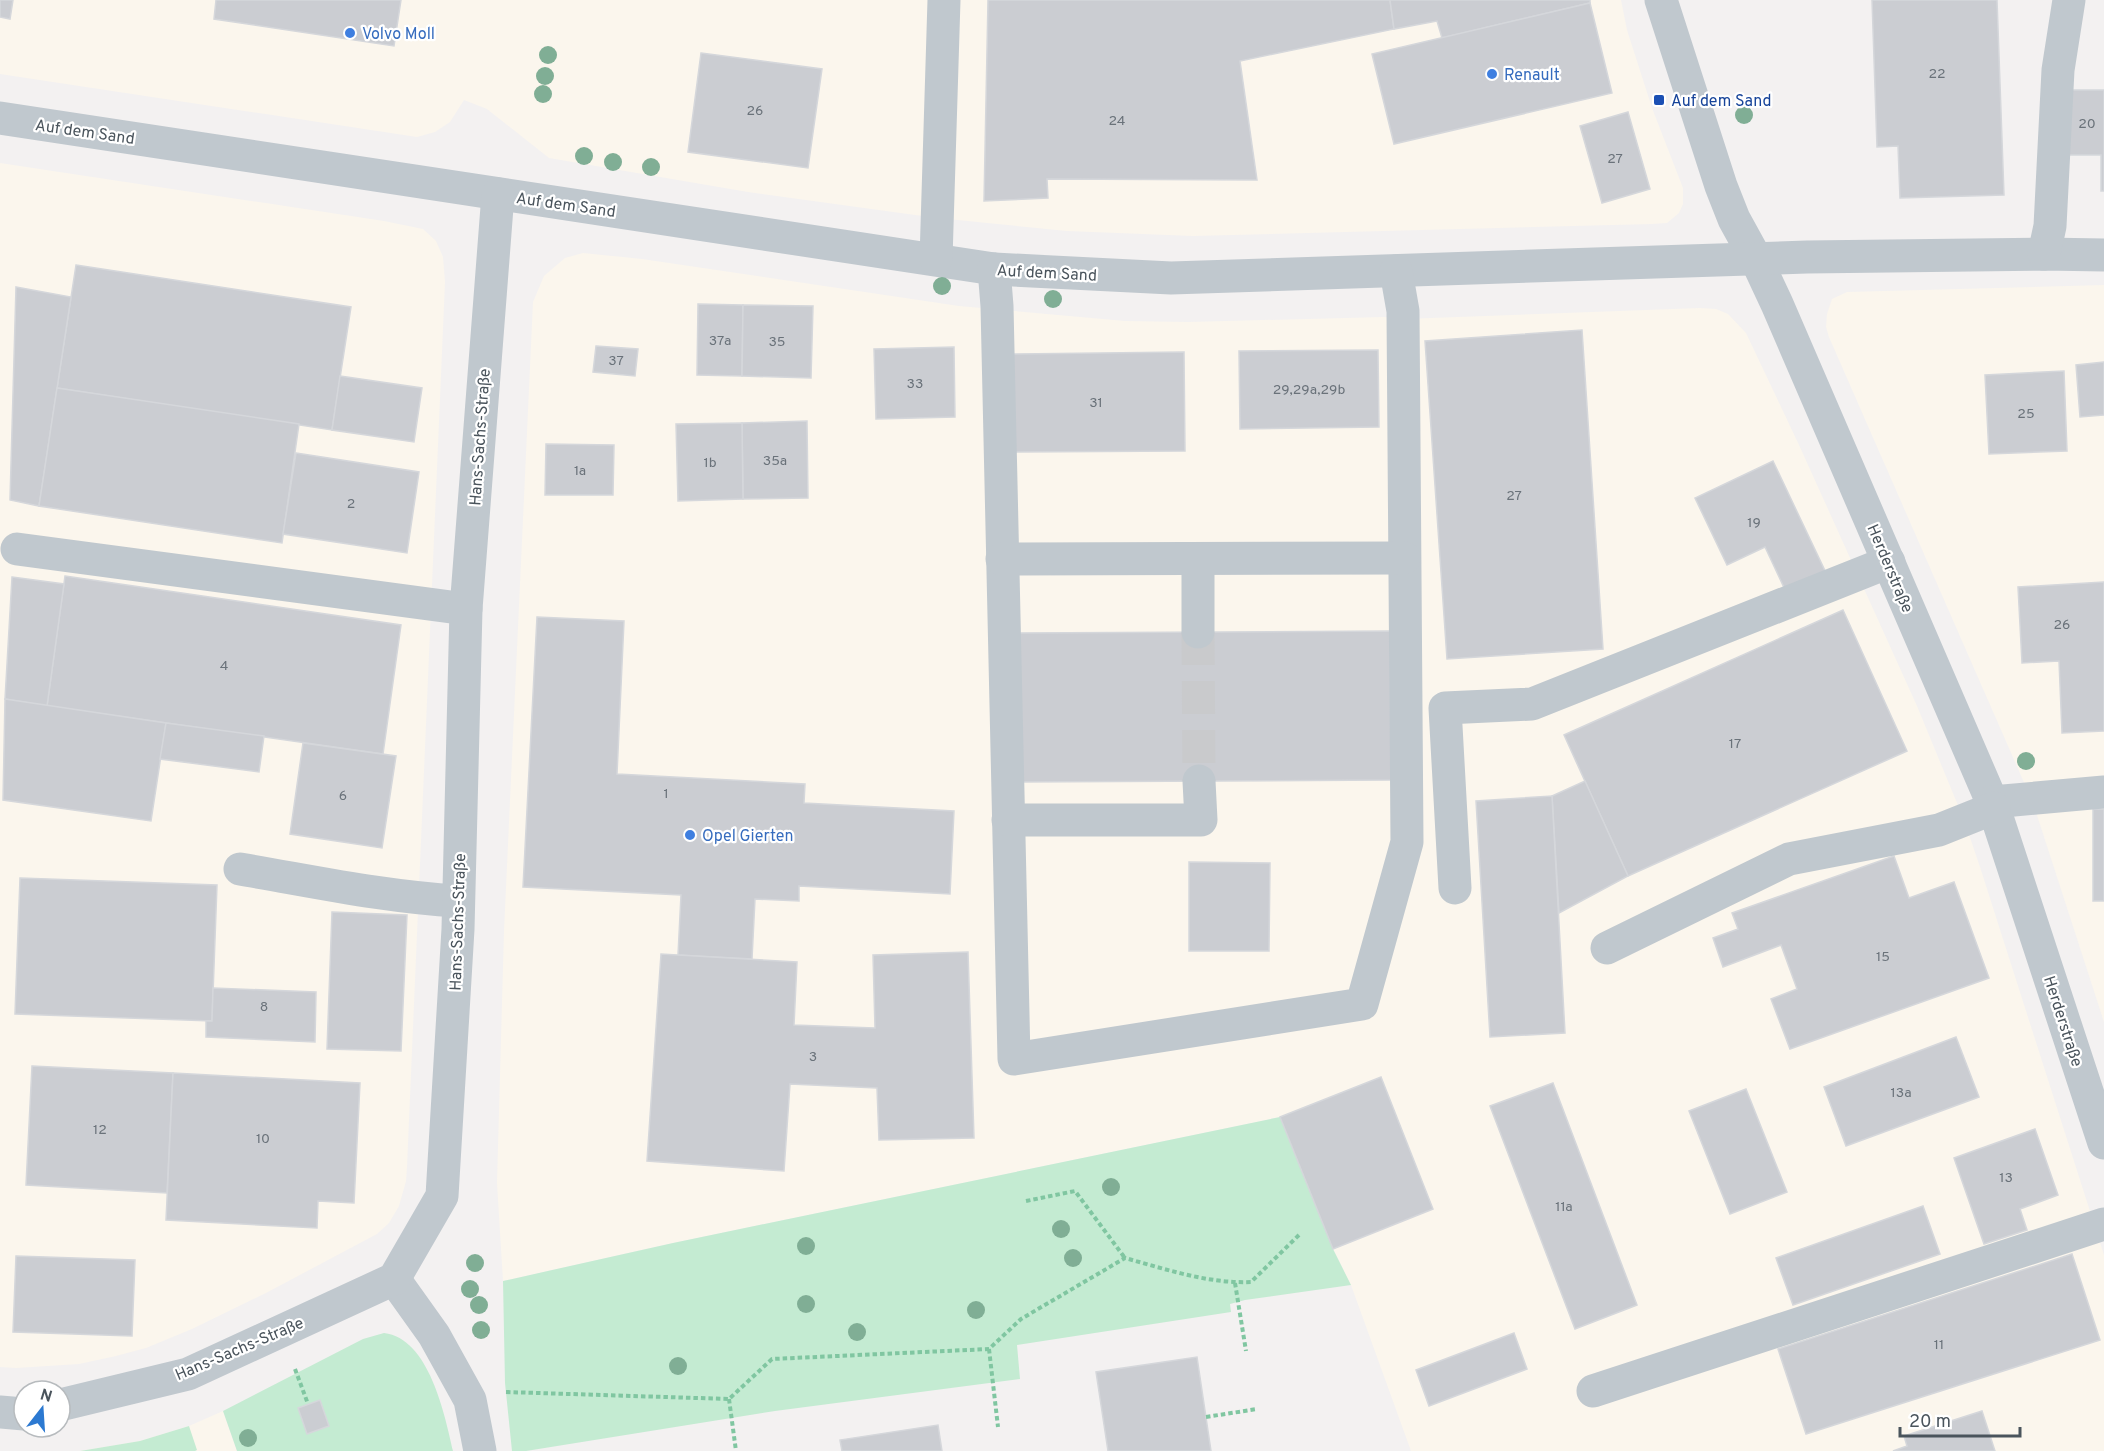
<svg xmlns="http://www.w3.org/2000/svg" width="2104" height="1451" viewBox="0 0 2104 1451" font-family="Overpass,sans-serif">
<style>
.commercial{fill:#fbf6ed}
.green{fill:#c4ebd2}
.building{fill:#cbcdd2;stroke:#d5d7db;stroke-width:1.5}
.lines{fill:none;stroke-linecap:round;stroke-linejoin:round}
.minor-tunnel{stroke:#c9cacc;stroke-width:33;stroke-dasharray:33 16;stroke-linecap:butt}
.path{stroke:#80c6a1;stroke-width:4;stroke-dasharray:4.5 3;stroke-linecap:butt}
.minor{stroke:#c0c8ce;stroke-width:33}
.tree{fill:#80ae95}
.shop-dot{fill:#3f7fe0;stroke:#fff;stroke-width:2}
.transit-dot{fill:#1a4fb4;stroke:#fff;stroke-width:2}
.labels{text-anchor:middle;stroke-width:4.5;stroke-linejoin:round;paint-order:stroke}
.number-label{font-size:14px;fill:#6a727a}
.shop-label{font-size:16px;fill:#366cbe;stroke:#fff;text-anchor:start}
.transit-label{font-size:16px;fill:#164399;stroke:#fff;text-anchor:start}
.street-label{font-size:16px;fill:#4a545c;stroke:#fff}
</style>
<rect width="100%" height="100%" fill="#f3f1f1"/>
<g class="commercial">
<path d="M0,0H1621L1627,30L1652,108L1683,188V204L1679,213L1667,223L1652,224L1193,236L1067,231L937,218L748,192L549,158L487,109L464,100L450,122L435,132L417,137L0,74Z"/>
<path d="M0,163L384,221L423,229L436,241L443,257L445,282L407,1167L406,1181L399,1206L389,1223L377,1234L266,1293L192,1329L146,1348L116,1356L79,1364L16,1368L0,1367Z"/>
<path d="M583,253L642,259L959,306L1125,321L1188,322L1384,317L1404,319L1700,308L1716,309L1728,314L1746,333L1799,445L1917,706L1964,820L1980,867L2104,1255V1451H1411L1351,1285L1333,1249L1280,1117L673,1243L503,1281L497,1183L504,931L533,302L544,276L565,258Z"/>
<path d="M2104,285V783L2026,787L1829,337L1826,327L1827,314L1832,299L1847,292Z"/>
<path d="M2104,804V1022L2035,809Z"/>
<path d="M223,1411L237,1451H80L140,1441L189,1426Z"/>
</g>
<g class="green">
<path d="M1280,1117L1333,1249L1351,1285L1245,1300L1230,1304L1231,1312L1017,1345L1020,1379L775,1411L526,1451H512L505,1383L503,1281L673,1243Z"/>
<path d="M384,1333C429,1338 445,1415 453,1451H237L223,1411L363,1339Z"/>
<path d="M189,1426L197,1450L195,1451H80L140,1441Z"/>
</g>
<g class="building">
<path d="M0,0H13L10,19L0,17Z"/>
<path d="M216,0H401L394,46L214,19Z"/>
<path d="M988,0H1390L1394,29L1240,61L1257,180L1047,179L1048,198L984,201Z"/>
<path d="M1390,0H1590V3L1442,38L1437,21L1394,29Z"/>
<path d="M1872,0H1997L2004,195L1900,198L1898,146L1877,147Z"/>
<path d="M1590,3L1612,93L1394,144L1372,54Z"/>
<path d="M701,53L822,69L808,168L688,152Z"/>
<path d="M2069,90H2104V191H2101V155H2069Z"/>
<path d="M1628,112L1650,189L1602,203L1580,126Z"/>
<path d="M76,265L351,307L332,430L57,388Z"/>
<path d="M16,287L71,297L39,506L10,500Z"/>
<path d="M698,304L743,305L742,376L697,375Z"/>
<path d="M743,305L813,306L811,378L742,376Z"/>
<path d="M1582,330L1603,649L1447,659L1425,341Z"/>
<path d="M596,346L638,349L635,376L593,372Z"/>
<path d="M954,347L955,417L876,419L874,349Z"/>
<path d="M1378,350L1379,427L1240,429L1239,351Z"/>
<path d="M1184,352L1185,451L1009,452L1008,354Z"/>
<path d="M2104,362V415L2080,417L2076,365Z"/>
<path d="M2064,371L2067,451L1989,454L1985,375Z"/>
<path d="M340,376L422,388L414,442L332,430Z"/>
<path d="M57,388L299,424L282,543L39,506Z"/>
<path d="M807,421L808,498L743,499L742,423Z"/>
<path d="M742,423L743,499L678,501L676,424Z"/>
<path d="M546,444L614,445L613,495H545Z"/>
<path d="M296,453L419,472L407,553L283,534Z"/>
<path d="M1773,461L1827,575L1787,594L1765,547L1727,565L1695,498Z"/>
<path d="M65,576L401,625L383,754L47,706Z"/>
<path d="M12,577L64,584L47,706L5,699Z"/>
<path d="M2104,582V731L2062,733L2059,661L2022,663L2018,587Z"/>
<path d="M1843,610L1907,751L1628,876L1564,735Z"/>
<path d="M537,617L624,621L617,774L805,784L804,803L954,811L950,894L799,886V901L755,899L752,959L678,955L681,895L523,887Z"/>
<path d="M1390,631L1391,780L1014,782L1013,633Z"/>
<path d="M5,699L166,723L151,821L3,800Z"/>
<path d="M166,723L264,736L259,772L160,759Z"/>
<path d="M303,743L396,756L382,848L290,834Z"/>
<path d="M1585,781L1628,876L1559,913L1552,796Z"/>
<path d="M1552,796L1565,1033L1490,1037L1476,801Z"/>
<rect x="2093" y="809" width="11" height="92"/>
<path d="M1894,856L1909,898L1954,882L1989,978L1790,1049L1771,999L1797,989L1781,945L1723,967L1713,938L1738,929L1732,913Z"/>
<path d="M1189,862L1270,863L1269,951H1189Z"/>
<path d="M20,878L217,885L212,1021L15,1014Z"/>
<path d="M332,912L407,915L401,1051L327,1049Z"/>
<path d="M968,952L974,1138L879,1140L877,1088L790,1084L784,1171L647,1161L661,954L797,962L794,1025L875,1028L873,955Z"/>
<path d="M213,988L316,992L315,1042L206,1037V1021H212Z"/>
<path d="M1956,1037L1979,1097L1846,1146L1824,1087Z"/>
<path d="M32,1066L173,1073L167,1193L26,1185Z"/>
<path d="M173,1073L360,1083L354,1203L318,1201L317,1228L166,1220Z"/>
<path d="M1381,1077L1433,1209L1333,1249L1280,1117Z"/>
<path d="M1553,1083L1637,1305L1575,1329L1490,1106Z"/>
<path d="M1746,1089L1787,1192L1730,1214L1689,1111Z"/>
<path d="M2035,1129L2058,1195L2020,1209L2027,1230L1984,1244L1954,1158Z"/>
<path d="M1923,1206L1940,1254L1793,1305L1776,1258Z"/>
<path d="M2072,1254L2100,1340L1806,1434L1778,1349Z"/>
<path d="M16,1256L135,1260L132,1336L13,1332Z"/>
<path d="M1514,1333L1527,1369L1429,1406L1416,1370Z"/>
<path d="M1197,1357L1211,1451H1108L1096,1372Z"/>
<path d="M320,1400L329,1426L307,1434L298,1408Z"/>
<path d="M1982,1411L1995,1451H1893L1907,1446L1904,1436Z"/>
<path d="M938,1425L942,1451H842L840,1440Z"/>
</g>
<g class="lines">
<path class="minor-tunnel" d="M1198,632L1199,781"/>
<g class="path">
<path d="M1026,1201L1075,1191L1125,1258"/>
<path d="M1235,1283L1246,1351"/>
<path d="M989,1349L998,1427"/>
<path d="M295,1369L308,1404"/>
<path d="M506,1392L729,1399L772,1359L989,1349L1021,1319L1125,1258C1165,1269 1209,1284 1251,1282L1300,1234"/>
<path d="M729,1399L736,1451"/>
<path d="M1206,1417L1257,1409"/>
</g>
<g class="minor">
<path d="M1661,0L1721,186L1734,219L1756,259L1777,304L1992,802L2104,1143"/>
<path d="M0,118L994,269L1171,278L1807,257L2044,254L2104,255"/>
<path d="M2044,254L2050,226L2058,70L2069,0"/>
<path d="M936,259L944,0"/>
<path d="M994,269L997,306L1014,1059L1362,1004L1407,842L1403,311L1396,271"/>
<path d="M17,549L466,609"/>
<path d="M1002,559L1404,558"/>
<path d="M1198,559V632"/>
<path d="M1992,802L2104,792"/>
<path d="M1008,820H1201L1199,781"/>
<path d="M240,869C312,881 385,897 458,901"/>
<path d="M1455,888L1445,708L1532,704L1889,562"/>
<path d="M1607,948L1789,859L1939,830L1994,808"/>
<path d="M394,1279L434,1335L470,1400L480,1451"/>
<path d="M1593,1391L2104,1224"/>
<path d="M60,1405L188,1374L394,1279L442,1196L458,929L466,609L498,194"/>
<path d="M0,1412L24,1414"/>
</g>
</g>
<g class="tree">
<circle cx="548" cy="55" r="9"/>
<circle cx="545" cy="76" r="9"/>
<circle cx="543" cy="94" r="9"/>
<circle cx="1744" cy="115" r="9"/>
<circle cx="584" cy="156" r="9"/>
<circle cx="613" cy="162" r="9"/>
<circle cx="651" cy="167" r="9"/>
<circle cx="942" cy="286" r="9"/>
<circle cx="1053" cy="299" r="9"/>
<circle cx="2026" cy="761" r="9"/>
<circle cx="1111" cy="1187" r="9"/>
<circle cx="1061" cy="1229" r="9"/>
<circle cx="806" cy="1246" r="9"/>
<circle cx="1073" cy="1258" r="9"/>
<circle cx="475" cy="1263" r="9"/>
<circle cx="470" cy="1289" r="9"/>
<circle cx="806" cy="1304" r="9"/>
<circle cx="479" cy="1305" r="9"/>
<circle cx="976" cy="1310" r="9"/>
<circle cx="481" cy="1330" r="9"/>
<circle cx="857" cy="1332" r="9"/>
<circle cx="678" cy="1366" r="9"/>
<circle cx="248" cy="1438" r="9"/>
</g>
<g class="shop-dot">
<circle cx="350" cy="33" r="6"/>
<circle cx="1492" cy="74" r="6"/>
<circle cx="690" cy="835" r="6"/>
</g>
<rect class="transit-dot" x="1653" y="94" width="12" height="12" rx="3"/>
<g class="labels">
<g class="number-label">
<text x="1937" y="78">22</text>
<text x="755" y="115">26</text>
<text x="1117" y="125">24</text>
<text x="2087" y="128">20</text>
<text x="1615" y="163">27</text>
<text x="720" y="345">37a</text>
<text x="777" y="346">35</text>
<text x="616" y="365">37</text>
<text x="915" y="388">33</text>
<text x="1309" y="394">29,29a,29b</text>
<text x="1096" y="407">31</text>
<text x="2026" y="418">25</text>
<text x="775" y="465">35a</text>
<text x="710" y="467">1b</text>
<text x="580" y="475">1a</text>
<text x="1514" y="500">27</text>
<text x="351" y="508">2</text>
<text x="1754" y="527">19</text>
<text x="2062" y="629">26</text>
<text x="224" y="670">4</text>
<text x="1735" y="748">17</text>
<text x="666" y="798">1</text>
<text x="343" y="800">6</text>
<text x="1883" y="961">15</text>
<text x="264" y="1011">8</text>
<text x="813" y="1061">3</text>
<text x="1901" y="1097">13a</text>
<text x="100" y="1134">12</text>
<text x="263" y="1143">10</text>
<text x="2006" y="1182">13</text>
<text x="1564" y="1211">11a</text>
<text x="1939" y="1349">11</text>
</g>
<g class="shop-label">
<text x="362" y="39">Volvo Moll</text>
<text x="1504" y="80">Renault</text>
<text x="702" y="841">Opel Gierten</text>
</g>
<g class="transit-label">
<text x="1671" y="106">Auf dem Sand</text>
</g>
<g class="street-label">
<text transform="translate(85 131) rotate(8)" y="6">Auf dem Sand</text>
<text transform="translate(566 204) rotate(8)" y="6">Auf dem Sand</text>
<text transform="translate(1047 272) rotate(3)" y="6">Auf dem Sand</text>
<text transform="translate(479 437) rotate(-86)" y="6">Hans-Sachs-Straße</text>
<text transform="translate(1891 568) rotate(67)" y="6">Herderstraße</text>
<text transform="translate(457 922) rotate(-88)" y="6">Hans-Sachs-Straße</text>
<text transform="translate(2064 1021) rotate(72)" y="6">Herderstraße</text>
<text transform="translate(239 1348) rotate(-23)" y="6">Hans-Sachs-Straße</text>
</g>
</g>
<g transform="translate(42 1409) rotate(17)"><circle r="28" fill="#ffffff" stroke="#b7bbbe" stroke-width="1.5"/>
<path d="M0-4.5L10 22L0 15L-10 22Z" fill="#2c79d1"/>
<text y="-9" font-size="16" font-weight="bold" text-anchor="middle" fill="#4a545c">N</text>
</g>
<path d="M1900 1427v9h120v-9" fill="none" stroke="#4a545c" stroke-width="3"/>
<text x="1909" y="1427" font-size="18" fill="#4a545c" stroke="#ffffff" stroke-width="4.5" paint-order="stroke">20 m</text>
</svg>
